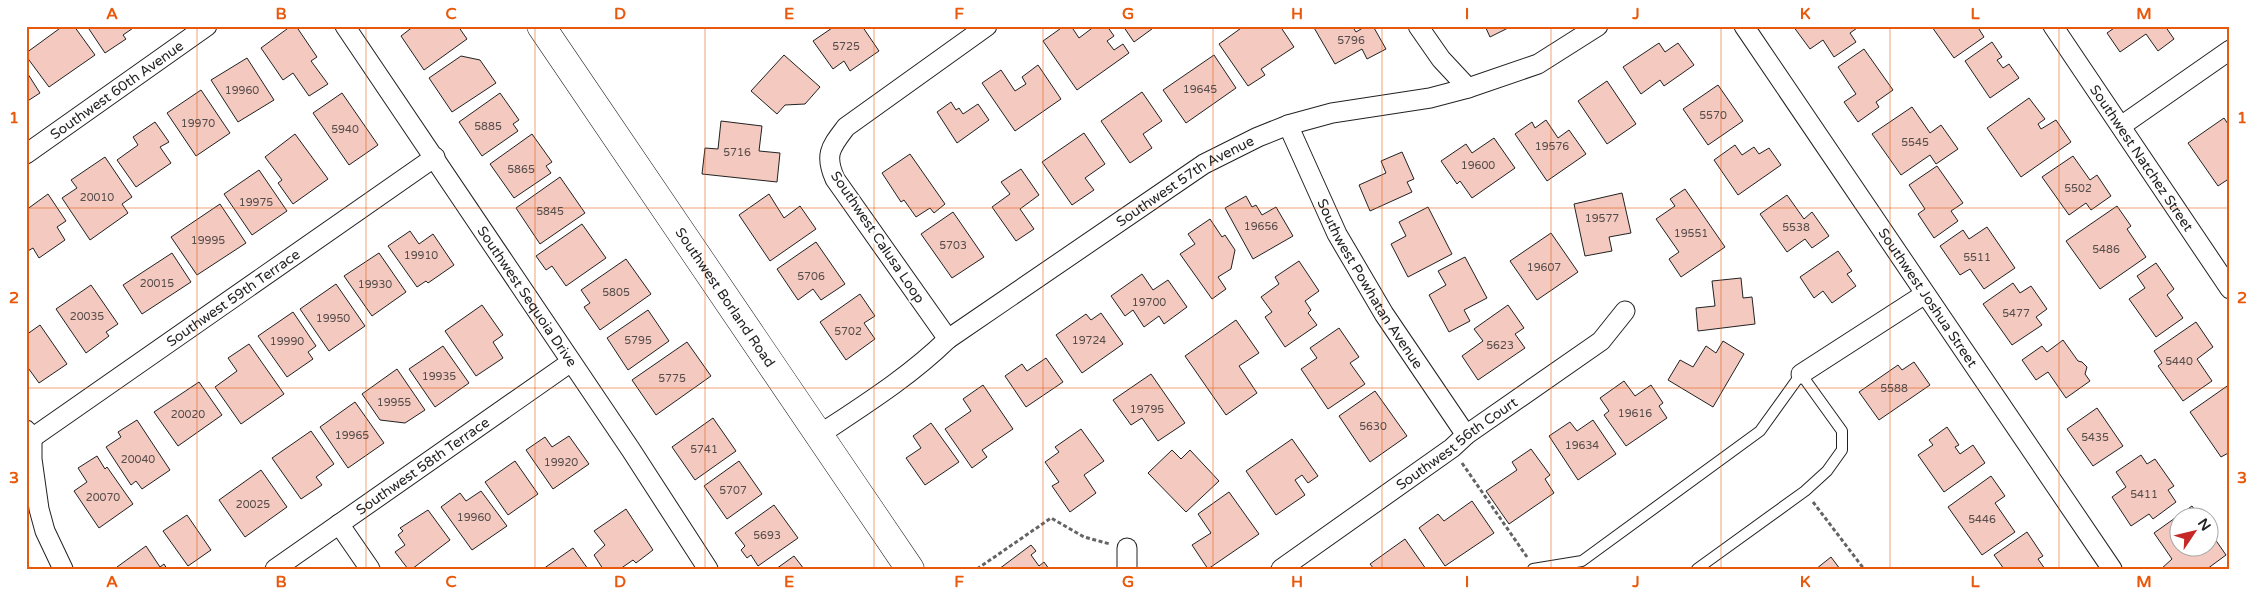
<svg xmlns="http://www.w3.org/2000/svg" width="2256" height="595" viewBox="0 0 2256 595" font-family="'Varela Round',sans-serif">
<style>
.building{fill:#f3c9c0;stroke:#222}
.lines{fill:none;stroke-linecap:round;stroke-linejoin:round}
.service-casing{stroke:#222;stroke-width:12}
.minor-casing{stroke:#222;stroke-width:21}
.secondary-casing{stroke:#222;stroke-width:29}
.path{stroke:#646464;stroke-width:3;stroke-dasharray:4 2.5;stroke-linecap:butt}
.service{stroke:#fff;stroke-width:10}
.minor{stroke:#fff;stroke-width:19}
.secondary{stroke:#fff;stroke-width:28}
.grid{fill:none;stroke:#e8590c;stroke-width:1;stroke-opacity:0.55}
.labels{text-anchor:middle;stroke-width:4;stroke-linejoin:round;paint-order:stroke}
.number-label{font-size:11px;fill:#564c4a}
.street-label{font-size:14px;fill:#222;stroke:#fff}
.neatline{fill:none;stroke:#e8590c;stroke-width:2}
.grid-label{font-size:16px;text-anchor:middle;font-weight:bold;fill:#e8590c}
</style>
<rect width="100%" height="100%" fill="#fff"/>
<g class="building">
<path d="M63,26H74L95,55L49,87L26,56V53Z"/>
<path d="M87,26H136L123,35L126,39L105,53Z"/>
<path d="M291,26H296L317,57L311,61L328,84L309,96L293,73L283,80L261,48Z"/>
<path d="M414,26H458L467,39L424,70L401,36Z"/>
<path d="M835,26H862L879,51L850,71L844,61L833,69L813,41Z"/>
<path d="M1064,26H1071L1079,38L1095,26H1107L1114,36L1107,41L1114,50L1123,44L1129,53L1077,90L1043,41Z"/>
<path d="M1123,26H1156L1134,42Z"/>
<path d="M1244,26H1280L1294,47L1261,69L1265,75L1248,86L1219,44Z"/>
<path d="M1313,26H1352L1356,32L1366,26H1373L1386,49L1367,59L1362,49L1335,64Z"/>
<path d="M1485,26H1512L1490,37Z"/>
<path d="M1793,26H1860L1850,33L1856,42L1834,57L1823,40L1810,49Z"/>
<path d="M1934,26H1977L1984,37L1954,58L1932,27Z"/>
<path d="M2117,26H2165L2174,39L2158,51L2146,34L2120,52L2107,33Z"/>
<path d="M1992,42L2002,57L1997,60L2003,68L2009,64L2019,78L1990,98L1965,61Z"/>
<path d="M1659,43L1665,52L1678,43L1694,65L1664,86L1660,80L1641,94L1623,67Z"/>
<path d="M1864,49L1893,90L1876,102L1879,107L1858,122L1844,102L1856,94L1838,67Z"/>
<path d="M784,55L820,87L805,104L785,105L777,114L751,91Z"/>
<path d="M1214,55L1236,88L1186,123L1163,90Z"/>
<path d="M461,56L480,60L496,83L452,112L429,78Z"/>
<path d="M247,58L274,100L238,122L211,80Z"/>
<path d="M1038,65L1061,99L1015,131L982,83L1001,70L1015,91L1026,84L1022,77Z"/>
<path d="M26,71L40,93L26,102Z"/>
<path d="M1607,81L1636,124L1607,144L1578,101Z"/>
<path d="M1718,85L1743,121L1708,145L1683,109Z"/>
<path d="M201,90L230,133L196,156L167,113Z"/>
<path d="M1142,92L1162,121L1143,134L1152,148L1130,163L1101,121Z"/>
<path d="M342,93L378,145L349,165L313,113Z"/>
<path d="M500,93L519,120L513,124L518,131L482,156L459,122Z"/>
<path d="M2029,98L2045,119L2038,124L2041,129L2056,120L2071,142L2021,177L1987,128Z"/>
<path d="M951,102L956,110L959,108L963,114L978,104L989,120L957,143L937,112Z"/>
<path d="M1912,107L1930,133L1941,125L1958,149L1936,164L1930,155L1901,175L1872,134Z"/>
<path d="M2224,118L2230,127V178L2218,186L2188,143Z"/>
<path d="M1546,120L1558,138L1569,130L1586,154L1547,181L1515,134L1532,122L1535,128Z"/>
<path d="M721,121L762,126L759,151L780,153L777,182L702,174L705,148L718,149Z"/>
<path d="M155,122L169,142L160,147L171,163L136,187L117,160L138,145L133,137Z"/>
<path d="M1084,133L1105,164L1085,178L1094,190L1072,205L1042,162Z"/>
<path d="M295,134L328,179L293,204L278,183L282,180L265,157Z"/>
<path d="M532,134L552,162L546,166L551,173L514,198L490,164Z"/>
<path d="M1494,138L1515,168L1472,198L1460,181L1457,184L1441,161L1466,144L1472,153Z"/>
<path d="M1735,145L1742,155L1754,147L1759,154L1769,148L1781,165L1738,195L1714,160Z"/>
<path d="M1402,152L1414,179L1407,182L1412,192L1370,211L1359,185L1386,173L1381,161Z"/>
<path d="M910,154L945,204L934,213L930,208L916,217L904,200L901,202L882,173Z"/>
<path d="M2073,156L2090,180L2097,175L2111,196L2091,210L2086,203L2069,215L2042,177Z"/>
<path d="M105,157L132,197L122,204L128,213L90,240L62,198L77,188L71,180Z"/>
<path d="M1937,166L1963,203L1951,211L1958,221L1934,238L1918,214L1925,209L1909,185Z"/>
<path d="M1021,169L1039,195L1020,209L1034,229L1016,241L992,207L1010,194L1001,182Z"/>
<path d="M259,170L287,211L252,235L224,194Z"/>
<path d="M560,177L585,213L540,244L516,208Z"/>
<path d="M1685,189L1725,247L1681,277L1669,259L1679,252L1656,219L1675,206L1670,199Z"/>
<path d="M1622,193L1631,233L1609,237L1612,251L1585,256L1574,204Z"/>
<path d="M48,194L66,221L57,227L65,240L39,258L33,248L26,252V210Z"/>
<path d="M769,194L784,218L800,206L816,229L770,261L739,215Z"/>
<path d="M1787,195L1804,219L1812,212L1829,236L1812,248L1805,239L1787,252L1760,214Z"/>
<path d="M1246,196L1252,207L1256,205L1262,215L1276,207L1293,236L1253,259L1225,208Z"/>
<path d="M220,204L246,243L197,275L171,237Z"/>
<path d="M2117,206L2131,226L2127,229L2146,257L2100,289L2066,241Z"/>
<path d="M1428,207L1452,254L1408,277L1391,244L1406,236L1399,222Z"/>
<path d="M953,212L984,257L952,278L921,234Z"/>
<path d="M1210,219L1222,237L1225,235L1235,250L1231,269L1218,277L1226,289L1212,299L1180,254L1195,244L1188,234Z"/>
<path d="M582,224L606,258L566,286L552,266L546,270L536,256Z"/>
<path d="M1987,227L2015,268L1984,289L1970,269L1960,275L1940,246L1963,230L1969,239Z"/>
<path d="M410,231L419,244L433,234L454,265L428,283L426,281L417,287L388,246Z"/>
<path d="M1551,233L1578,272L1537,300L1510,261Z"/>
<path d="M816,242L845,284L821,300L813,289L798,300L777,269Z"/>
<path d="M1838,251L1852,271L1847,274L1856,286L1832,303L1823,291L1814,298L1800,277Z"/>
<path d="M172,253L191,282L142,314L123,285Z"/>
<path d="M379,253L406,292L372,316L344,276Z"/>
<path d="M1465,257L1487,298L1464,310L1470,321L1449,332L1429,295L1446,285L1438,271Z"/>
<path d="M626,259L651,294L600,330L584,307L590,303L581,290Z"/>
<path d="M1299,261L1319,291L1305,301L1311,310L1308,313L1317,325L1285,347L1265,317L1272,312L1261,297L1279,284L1275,277Z"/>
<path d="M2156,263L2174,289L2167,295L2183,318L2156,337L2129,299L2145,288L2137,276Z"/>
<path d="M1142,274L1153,290L1168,280L1187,307L1164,324L1159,316L1144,327L1133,310L1125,316L1111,296Z"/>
<path d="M1741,278L1743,298L1752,297L1755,324L1698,331L1696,308L1715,306L1712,281Z"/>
<path d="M2013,283L2020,293L2031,286L2047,309L2036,317L2042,325L2012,345L1983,304Z"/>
<path d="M336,284L365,326L329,351L300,309Z"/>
<path d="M91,285L118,324L106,332L109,336L86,353L56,309Z"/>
<path d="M860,294L875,316L864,323L875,339L846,360L820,322Z"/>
<path d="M482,305L503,335L493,342L503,358L476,376L445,331Z"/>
<path d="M1508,305L1524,328L1515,334L1525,348L1478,380L1462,356L1483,341L1474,329Z"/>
<path d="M648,310L669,341L628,370L607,338Z"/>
<path d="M293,312L316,346L308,352L313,359L287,377L258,336Z"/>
<path d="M1101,313L1123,344L1082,373L1056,335L1086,314L1091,320Z"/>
<path d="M1236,320L1259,353L1239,366L1257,393L1226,415L1185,356Z"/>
<path d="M2196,322L2213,347L2197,359L2212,381L2183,401L2158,366L2162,363L2154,351Z"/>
<path d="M40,325L67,364L39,383L26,365V335Z"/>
<path d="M1339,328L1359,357L1350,363L1365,384L1328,409L1301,369L1317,358L1310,348Z"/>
<path d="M2063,340L2078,361L2082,362L2087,367L2085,374L2090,381L2066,398L2048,372L2036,380L2022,360L2042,346L2047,352Z"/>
<path d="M1723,341L1744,354L1713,407L1668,380L1680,360L1693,367L1706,346L1716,353Z"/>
<path d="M687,342L711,376L656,415L632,380Z"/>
<path d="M249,344L284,394L241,424L215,387L237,371L228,358Z"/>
<path d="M443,346L469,383L435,407L409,369Z"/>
<path d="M1046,358L1063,382L1026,407L1005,376L1022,364L1027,371Z"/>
<path d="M1914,362L1930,385L1879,420L1859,392L1898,365L1902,370Z"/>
<path d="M397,369L425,410L405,423L380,420L362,394Z"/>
<path d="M1151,374L1185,423L1158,441L1142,418L1131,425L1113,400Z"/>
<path d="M1624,381L1635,396L1651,385L1663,403L1659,406L1667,418L1626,446L1604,415L1609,411L1600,398Z"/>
<path d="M199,382L222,415L178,446L154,412Z"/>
<path d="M2230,384V452L2221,457L2190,412Z"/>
<path d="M983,385L1013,429L982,450L987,457L972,468L945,429L971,411L963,399Z"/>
<path d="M1375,391L1407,436L1370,462L1339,416Z"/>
<path d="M355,402L384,443L348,468L320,427Z"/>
<path d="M2097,408L2123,446L2093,466L2067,429Z"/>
<path d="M713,418L736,451L695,480L672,447Z"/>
<path d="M137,420L170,470L142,489L136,481L131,485L106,447L121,437L118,432Z"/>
<path d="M1593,420L1616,454L1578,480L1549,436L1570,422L1577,431Z"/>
<path d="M931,423L959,462L925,485L906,458L921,448L913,436Z"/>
<path d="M1947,427L1959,445L1955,447L1960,454L1973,445L1985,463L1944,492L1918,455L1933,445L1929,440Z"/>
<path d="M1081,429L1104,461L1084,475L1096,493L1070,512L1052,486L1059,482L1045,462L1059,452L1055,447Z"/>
<path d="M311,431L334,464L316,477L322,485L301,499L272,458Z"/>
<path d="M569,436L589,464L553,489L526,450L545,437L552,447Z"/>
<path d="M1292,439L1318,476L1308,483L1302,475L1295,480L1305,495L1276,515L1246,471Z"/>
<path d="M1531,449L1550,475L1545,479L1554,493L1509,524L1486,491L1517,470L1512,462Z"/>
<path d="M1172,450L1181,459L1190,450L1219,481L1186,512L1148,473Z"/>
<path d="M2141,455L2147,464L2155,459L2174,486L2168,490L2176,502L2153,519L2149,514L2131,526L2112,497L2126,487L2116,472Z"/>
<path d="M97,456L105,469L107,467L133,504L99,528L74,491L87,482L78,468Z"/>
<path d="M515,461L538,494L508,515L485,482Z"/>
<path d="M739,461L762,494L727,519L704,486Z"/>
<path d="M261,470L287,507L245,537L219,500Z"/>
<path d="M1991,476L2005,496L1995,503L2015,532L1982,555L1948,507Z"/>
<path d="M481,491L507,526L472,550L441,507L460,493L466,501Z"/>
<path d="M1229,492L1259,534L1208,569L1192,545L1211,533L1198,514Z"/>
<path d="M1472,501L1494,533L1445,566L1419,528L1438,514L1444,521Z"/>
<path d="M774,505L798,538L758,566L751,555L747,558L741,550L745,546L735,533Z"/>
<path d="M2192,506L2200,518H2178V548H2208V529L2226,555L2207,569H2161L2172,559L2154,533Z"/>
<path d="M626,509L653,550L636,563L633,560L620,569H603L594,555L605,545L594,531Z"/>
<path d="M428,510L450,540L412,569H408L395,552L405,545L398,535L403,531L400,528Z"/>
<path d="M187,515L211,550L188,566L163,531Z"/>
<path d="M2027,532L2043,556L2038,559L2045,569H2004L1994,555Z"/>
<path d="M1405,539L1426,569H1374L1370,564Z"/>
<path d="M1031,545L1036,551L1031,555L1039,566L1044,562L1049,569H999Z"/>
<path d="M146,546L160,567L164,564L167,569H119L117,567Z"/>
<path d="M573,548L588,569H543Z"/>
<path d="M794,556L804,569H776Z"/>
<path d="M1831,557L1840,569H1816Z"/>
</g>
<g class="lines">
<g class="service-casing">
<path id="service" d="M1533,569L1582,561L1760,431L1801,374L1842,431V450L1827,471L1805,491L1697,569"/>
</g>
<g class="minor-casing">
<g id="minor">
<path id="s1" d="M345,26L631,450L708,569"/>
<path d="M1418,26L1441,59L1468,88"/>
<path id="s2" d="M1744,26L2112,569"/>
<path id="s3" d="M2053,26L2230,289"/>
<path id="s4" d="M1288,125L1337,234L1384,314L1466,435"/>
<path d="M2121,126L2230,50"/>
<path id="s5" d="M26,154L207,26"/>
<path d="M948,339L835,179C824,154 831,147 846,127L987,26"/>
<path d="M1801,374L1925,294"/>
<path d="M26,430L32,438V459L39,509L45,531L63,569"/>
<path id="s6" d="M819,435C864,405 909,377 948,339L1204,164L1258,137L1288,125L1332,113L1430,98L1468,88L1538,64L1598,26"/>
<path id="s7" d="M32,438L435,157"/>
<path d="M339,524L370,569"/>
<path d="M1127,548V569"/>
<path id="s8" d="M275,569L571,362"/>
<path id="s9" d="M1281,569L1452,448L1466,435L1601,341L1625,311"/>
</g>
</g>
<g class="secondary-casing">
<g id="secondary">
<path id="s10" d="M541,26L910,569"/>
</g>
</g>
<g class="path">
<path d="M1462,463L1527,557"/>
<path d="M1813,502L1864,569"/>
<path d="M977,569L1051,518L1084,537L1110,544"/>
</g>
<use href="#service" class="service"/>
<use href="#minor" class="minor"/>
<use href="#secondary" class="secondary"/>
</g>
<path class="grid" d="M197,26V569M366,26V569M535,26V569M705,26V569M874,26V569M1043,26V569M1213,26V569M1382,26V569M1551,26V569M1721,26V569M1890,26V569M2059,26V569M26,208H2230M26,388H2230"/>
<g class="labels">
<g class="number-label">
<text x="1351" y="44">5796</text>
<text x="846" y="50">5725</text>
<text x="1200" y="93">19645</text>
<text x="242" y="94">19960</text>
<text x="1713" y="119">5570</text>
<text x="198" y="127">19970</text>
<text x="488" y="130">5885</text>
<text x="345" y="133">5940</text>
<text x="1915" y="146">5545</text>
<text x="1552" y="150">19576</text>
<text x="737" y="156">5716</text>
<text x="1478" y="169">19600</text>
<text x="521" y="173">5865</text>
<text x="2078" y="192">5502</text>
<text x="97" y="201">20010</text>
<text x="256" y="206">19975</text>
<text x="550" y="215">5845</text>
<text x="1602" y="222">19577</text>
<text x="1261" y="230">19656</text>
<text x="1796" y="231">5538</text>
<text x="1691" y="237">19551</text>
<text x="208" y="244">19995</text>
<text x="953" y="249">5703</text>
<text x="2106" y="253">5486</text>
<text x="421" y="259">19910</text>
<text x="1977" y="261">5511</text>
<text x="1544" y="271">19607</text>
<text x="811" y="280">5706</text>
<text x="157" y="287">20015</text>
<text x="375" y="288">19930</text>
<text x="616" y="296">5805</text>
<text x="1149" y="306">19700</text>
<text x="2016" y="317">5477</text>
<text x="87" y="320">20035</text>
<text x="333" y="322">19950</text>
<text x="848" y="335">5702</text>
<text x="638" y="344">5795</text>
<text x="1089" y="344">19724</text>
<text x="287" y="345">19990</text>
<text x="1500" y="349">5623</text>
<text x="2179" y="365">5440</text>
<text x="439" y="380">19935</text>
<text x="672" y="382">5775</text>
<text x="1894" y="392">5588</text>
<text x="394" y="406">19955</text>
<text x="1147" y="413">19795</text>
<text x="1635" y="417">19616</text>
<text x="188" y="418">20020</text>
<text x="1373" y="430">5630</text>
<text x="352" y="439">19965</text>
<text x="2095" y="441">5435</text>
<text x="1582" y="449">19634</text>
<text x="704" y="453">5741</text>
<text x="138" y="463">20040</text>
<text x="561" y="466">19920</text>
<text x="733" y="494">5707</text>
<text x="2144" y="498">5411</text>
<text x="103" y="501">20070</text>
<text x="253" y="508">20025</text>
<text x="474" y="521">19960</text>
<text x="1982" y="523">5446</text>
<text x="767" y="539">5693</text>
</g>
<g class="street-label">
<text dy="5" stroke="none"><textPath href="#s5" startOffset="111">Southwest 60th Avenue</textPath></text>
<text dy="5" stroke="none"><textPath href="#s3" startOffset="159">Southwest Natchez Street</textPath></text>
<text dy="5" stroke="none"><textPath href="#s6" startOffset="446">Southwest 57th Avenue</textPath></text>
<text transform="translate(878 237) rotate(56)" y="5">Southwest Calusa Loop</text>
<text dy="5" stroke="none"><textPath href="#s4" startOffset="179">Southwest Powhatan Avenue</textPath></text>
<text dy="5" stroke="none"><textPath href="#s1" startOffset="326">Southwest Sequoia Drive</textPath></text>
<text dy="5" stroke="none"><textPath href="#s7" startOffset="245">Southwest 59th Terrace</textPath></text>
<text dy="5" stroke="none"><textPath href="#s10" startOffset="328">Southwest Borland Road</textPath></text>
<text dy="5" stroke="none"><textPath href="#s2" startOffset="328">Southwest Joshua Street</textPath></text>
<text dy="5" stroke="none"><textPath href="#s9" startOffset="216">Southwest 56th Court</textPath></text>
<text dy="5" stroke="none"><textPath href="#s8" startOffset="180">Southwest 58th Terrace</textPath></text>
</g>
</g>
<rect width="2256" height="595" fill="none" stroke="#ffffff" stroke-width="55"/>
<g transform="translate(2194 532) rotate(55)"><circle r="24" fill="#ffffff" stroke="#a7a7a7"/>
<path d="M0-4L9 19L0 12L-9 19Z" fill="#c62828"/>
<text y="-8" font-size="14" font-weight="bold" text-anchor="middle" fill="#222222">N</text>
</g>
<rect x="28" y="28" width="2200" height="540" class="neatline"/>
<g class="grid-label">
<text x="112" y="19">A</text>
<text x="281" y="19">B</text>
<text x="451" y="19">C</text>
<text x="620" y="19">D</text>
<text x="789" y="19">E</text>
<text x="959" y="19">F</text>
<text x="1128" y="19">G</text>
<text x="1297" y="19">H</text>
<text x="1467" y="19">I</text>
<text x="1636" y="19">J</text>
<text x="1805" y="19">K</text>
<text x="1975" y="19">L</text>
<text x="2144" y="19">M</text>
<text x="14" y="123">1</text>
<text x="2242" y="123">1</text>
<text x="14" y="303">2</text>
<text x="2242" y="303">2</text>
<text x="14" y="483">3</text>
<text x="2242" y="483">3</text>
<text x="112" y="587">A</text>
<text x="281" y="587">B</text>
<text x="451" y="587">C</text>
<text x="620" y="587">D</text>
<text x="789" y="587">E</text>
<text x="959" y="587">F</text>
<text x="1128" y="587">G</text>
<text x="1297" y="587">H</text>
<text x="1467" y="587">I</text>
<text x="1636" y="587">J</text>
<text x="1805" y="587">K</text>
<text x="1975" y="587">L</text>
<text x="2144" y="587">M</text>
</g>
</svg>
